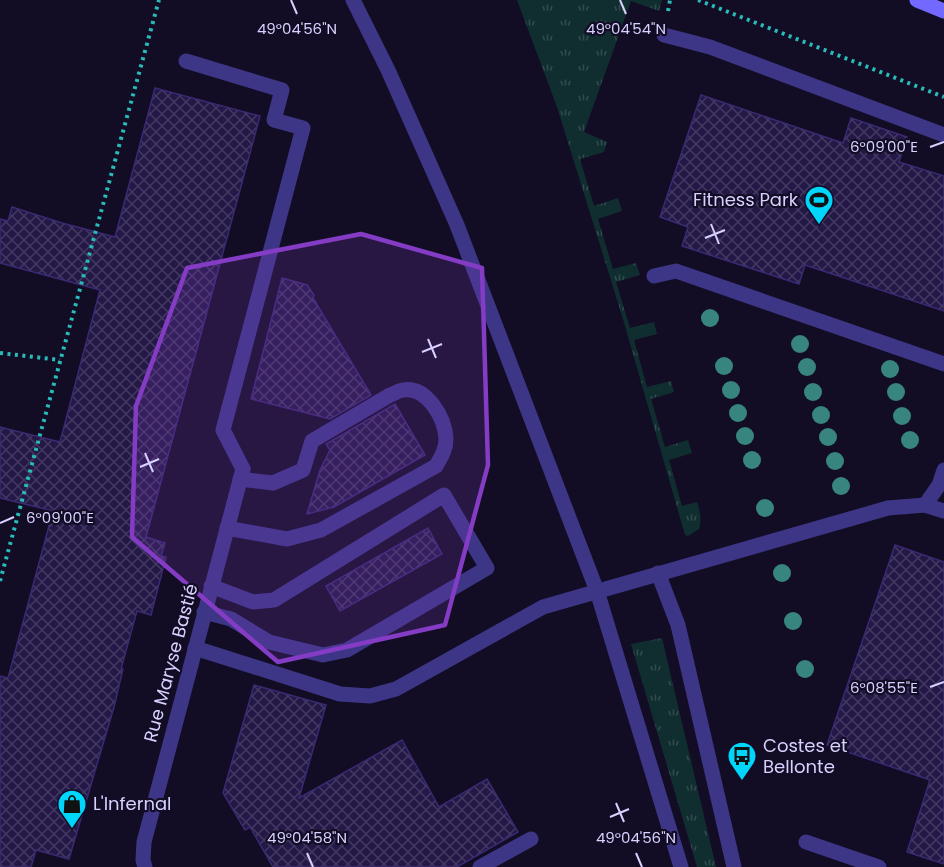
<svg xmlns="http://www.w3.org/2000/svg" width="944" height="867" viewBox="0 0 944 867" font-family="Poppins,sans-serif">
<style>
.grass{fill:url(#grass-tufts)}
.building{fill:url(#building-cross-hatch);stroke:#3b2973;stroke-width:1.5}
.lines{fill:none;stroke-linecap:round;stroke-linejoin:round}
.path{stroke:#29bbb9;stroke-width:4;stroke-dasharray:3 4.5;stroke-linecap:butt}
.lane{stroke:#3d3686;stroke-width:15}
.street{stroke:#3d3686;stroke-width:15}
.secondary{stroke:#7368ff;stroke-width:15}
.tree{fill:#38847e}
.marked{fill:#843cc5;fill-opacity:0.2;stroke:#843cc5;stroke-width:4.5;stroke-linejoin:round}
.ticks{fill:none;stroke:#d8d1ff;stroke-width:2}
.labels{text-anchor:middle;stroke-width:4.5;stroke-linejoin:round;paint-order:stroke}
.poi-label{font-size:18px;fill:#d8d1ff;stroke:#120d24;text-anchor:start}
.street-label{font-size:18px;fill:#d8d1ff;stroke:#120d24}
.ticks-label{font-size:15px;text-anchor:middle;fill:#d8d1ff;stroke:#120d24;stroke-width:4.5;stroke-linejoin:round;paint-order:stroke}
</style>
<defs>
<pattern id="grass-tufts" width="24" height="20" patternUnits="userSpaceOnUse" patternTransform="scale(1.5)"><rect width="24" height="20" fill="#102e2f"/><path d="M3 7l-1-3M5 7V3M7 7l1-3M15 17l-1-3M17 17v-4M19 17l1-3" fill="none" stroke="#324b4e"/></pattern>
<pattern id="building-cross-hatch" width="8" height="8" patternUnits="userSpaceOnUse" patternTransform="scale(1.5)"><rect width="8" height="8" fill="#241846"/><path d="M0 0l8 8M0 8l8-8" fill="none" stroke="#433962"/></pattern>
</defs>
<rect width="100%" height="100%" fill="#120d24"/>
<g class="grass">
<path d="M517,0H662L659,11L631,1L584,132L607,142L604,152L580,159L594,206L618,198L622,211L598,219L613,269L636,263L640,275L616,282L630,328L654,322L657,334L634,340L647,387L671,381L674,392L651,399L665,447L688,440L692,453L669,460L682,506L697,502C700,512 702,519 699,529L688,536L685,535L623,319L557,107Z"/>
<path d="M662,638L716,867H697L631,644Z"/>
</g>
<g class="building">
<path d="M155,88L260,116L146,537L165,543L161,556L166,557L151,615L137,611L121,669H123L114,707L69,859L36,850L31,867H0V676L8,678L53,511L0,498V427L60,442L100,290L0,263V219L8,221L12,207L62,223L115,237Z"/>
<path d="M701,95L843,143L851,118L907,137L899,162L944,176V311L805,265L799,284L682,246L688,227L660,217Z"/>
<path d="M282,278L307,285L314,295L313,298L371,395L330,419L251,399Z"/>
<path d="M395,404L425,455L334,507L307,514L320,470L330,450L326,444Z"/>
<path d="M428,528L442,554L340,611L326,586Z"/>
<path d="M895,545L944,562V864L907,852L930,780L827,745Z"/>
<path d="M254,685L326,705L299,798L402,740L439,807L487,779L518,832L457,867H273L250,827L245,830L223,793Z"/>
</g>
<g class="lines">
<g class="path">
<path d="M698,0L944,97"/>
<path d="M668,11L670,0"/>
<path d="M0,353L60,360"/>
<path d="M0,581L159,0"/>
</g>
<g class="lane">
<path d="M353,0L388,70L457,225L597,591L681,867"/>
<path d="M664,35L710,47L944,135"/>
<path d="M186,61L282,90L274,120L303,128L223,430L243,469"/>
<path d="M654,276L676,271L944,364"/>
<path d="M925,505L939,485L944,470"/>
<path d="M227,528L287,539L321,530L436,466C441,457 446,450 446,439C445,418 427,386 403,390C399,390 394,394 390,395L312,441L303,470L273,483L240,479"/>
<path d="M658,573L678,625L734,867"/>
<path d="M204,612L231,619L269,642L323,655L347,650L487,568L444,495L274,600L253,602L211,586"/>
<path d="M195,648L340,694L370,696L396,689L543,607L888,508L925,505L944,511"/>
<path d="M806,842L879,867"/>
<path d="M480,867L531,839"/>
</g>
<path class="street" d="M145,867L143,860L144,842L243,469"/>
<path class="secondary" d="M917,0L944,11"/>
</g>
<g class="tree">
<circle cx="710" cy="318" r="9"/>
<circle cx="800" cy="344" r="9"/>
<circle cx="724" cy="366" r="9"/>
<circle cx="807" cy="367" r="9"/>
<circle cx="890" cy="369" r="9"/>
<circle cx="731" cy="390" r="9"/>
<circle cx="813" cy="392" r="9"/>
<circle cx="896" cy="392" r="9"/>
<circle cx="738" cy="413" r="9"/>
<circle cx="821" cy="415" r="9"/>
<circle cx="902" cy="416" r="9"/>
<circle cx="745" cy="436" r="9"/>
<circle cx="828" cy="437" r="9"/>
<circle cx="910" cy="440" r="9"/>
<circle cx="752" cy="460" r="9"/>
<circle cx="835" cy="461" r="9"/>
<circle cx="841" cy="486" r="9"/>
<circle cx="765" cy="508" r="9"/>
<circle cx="782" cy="573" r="9"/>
<circle cx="793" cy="621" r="9"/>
<circle cx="805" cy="669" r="9"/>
</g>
<path class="marked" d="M361,234L482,268L488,465L445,625L278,662L132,537L136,406L187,268Z"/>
<path class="ticks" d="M291,0L297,14M620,0L626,14M930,147L944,142M711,224L719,244M705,238L725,230M428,339L436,358M422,352L442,344M145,453L153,472M140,467L159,459M0,523L14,517M930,687L944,682M616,803L624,822M610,817L629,809M307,853L313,867M636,853L642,867"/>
<defs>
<g id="stadium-pin" transform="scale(1.5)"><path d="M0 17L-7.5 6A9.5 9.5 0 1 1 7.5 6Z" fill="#00d6fc" stroke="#120d24"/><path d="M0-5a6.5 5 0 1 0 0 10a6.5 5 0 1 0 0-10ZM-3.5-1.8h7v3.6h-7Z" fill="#111"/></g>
<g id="bus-pin" transform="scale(1.5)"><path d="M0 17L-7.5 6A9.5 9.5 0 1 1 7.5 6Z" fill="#00d6fc" stroke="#120d24"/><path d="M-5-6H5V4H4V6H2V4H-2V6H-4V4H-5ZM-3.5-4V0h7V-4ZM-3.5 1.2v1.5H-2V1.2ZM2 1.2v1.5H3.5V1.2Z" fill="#111"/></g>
<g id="shop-pin" transform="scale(1.5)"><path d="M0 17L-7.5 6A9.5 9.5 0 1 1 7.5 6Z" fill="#00d6fc" stroke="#120d24"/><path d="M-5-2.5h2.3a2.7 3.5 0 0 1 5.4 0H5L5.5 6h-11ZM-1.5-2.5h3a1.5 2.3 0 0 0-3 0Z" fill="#111"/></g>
</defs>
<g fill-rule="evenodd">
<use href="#stadium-pin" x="819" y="200"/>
<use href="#bus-pin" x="742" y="756"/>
<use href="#shop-pin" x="72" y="804"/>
</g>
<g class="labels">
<g class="poi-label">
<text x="798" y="206" text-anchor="end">Fitness Park</text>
<text x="763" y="752">Costes et<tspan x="763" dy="21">Bellonte</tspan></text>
<text x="93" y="810">L'Infernal</text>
</g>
<g class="street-label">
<text transform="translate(171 663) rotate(-75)" y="6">Rue Maryse Bastié</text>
</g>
</g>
<g class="ticks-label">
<text x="297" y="34">49°04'56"N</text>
<text x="626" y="34">49°04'54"N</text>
<text x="884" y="152">6°09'00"E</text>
<text x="60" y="523">6°09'00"E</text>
<text x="884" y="693">6°08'55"E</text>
<text x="307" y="843">49°04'58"N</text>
<text x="636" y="843">49°04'56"N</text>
</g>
</svg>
